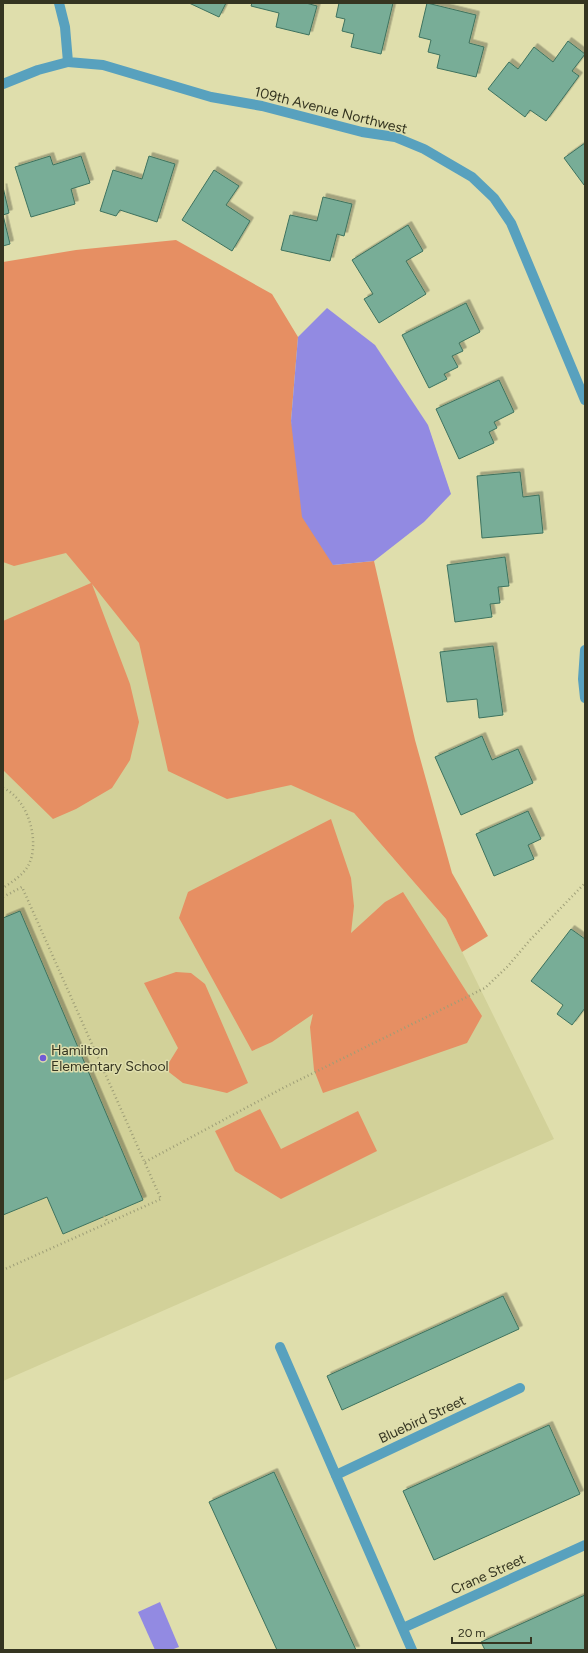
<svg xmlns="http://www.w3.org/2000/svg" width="588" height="1653" viewBox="0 0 588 1653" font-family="Figtree,sans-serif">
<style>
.built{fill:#d2d199}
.green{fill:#e68f63}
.water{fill:#928ae2}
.building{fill:#78ad97;stroke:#3e725e;filter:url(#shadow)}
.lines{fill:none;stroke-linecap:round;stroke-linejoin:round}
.path{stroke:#9e9e77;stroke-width:2.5;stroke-dasharray:1 3;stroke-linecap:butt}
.minor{stroke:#58a1be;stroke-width:10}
.poi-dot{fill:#705cd6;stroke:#dfdeac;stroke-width:1.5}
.labels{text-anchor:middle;stroke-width:3;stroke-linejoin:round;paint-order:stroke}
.street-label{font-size:14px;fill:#353521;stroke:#dfdeac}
.poi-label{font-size:14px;fill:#353521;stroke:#dfdeac;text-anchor:start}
</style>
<defs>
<filter id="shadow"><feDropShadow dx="3.5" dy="-3.5" stdDeviation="0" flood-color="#0004"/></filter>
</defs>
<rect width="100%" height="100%" fill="#dfdeac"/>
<path class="built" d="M3,484L354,813L446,919L554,1139L3,1381Z"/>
<g class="green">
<path d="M176,240L272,294L298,337L291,421L333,565L374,561L415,740L452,873L488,936L462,952L446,919L354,813L291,785L227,799L168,771L139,643L92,584L130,684L139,722L130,760L112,788L76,809L53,819L3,770V621L91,583L66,553L14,566L3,562V262L76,250Z"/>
<path d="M331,819L351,878L354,906L351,933L385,902L403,892L482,1016L467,1043L323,1093L314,1070L310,1027L313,1014L272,1042L252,1051L179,918L188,892Z"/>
<path d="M176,972L191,973L205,984L248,1083L227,1093L183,1083L165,1069L178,1048L144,983Z"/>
<path d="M260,1109L281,1149L358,1111L377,1151L281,1199L235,1171L215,1131Z"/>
</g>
<g class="water">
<path d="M327,308L375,345L428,425L451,494L424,522L374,561L333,565L302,517L291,421L298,337Z"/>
<path d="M160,1602L179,1647L171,1650H155L138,1612Z"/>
</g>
<g class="building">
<path d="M189,3H226L219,17Z"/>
<path d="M252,3H306L317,6L309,35L276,27L279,13L251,6Z"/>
<path d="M339,3H393L381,54L351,47L354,34L342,31L345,19L336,17Z"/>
<path d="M427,3L476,15L469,43L484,47L476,77L437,68L440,55L428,52L431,40L419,37Z"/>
<path d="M568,41L585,54L572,71L579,76L546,121L530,110L525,117L488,89L509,62L518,69L534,47L553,62Z"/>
<path d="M585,143V185H584L564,158Z"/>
<path d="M50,156L53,165L81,156L90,183L71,189L75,204L31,217L15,167Z"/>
<path d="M149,156L175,164L157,222L120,210L116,216L100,211L113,170L142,179Z"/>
<path d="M214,170L239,186L226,205L250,221L232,251L182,220Z"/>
<path d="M3,187L9,213L3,215L10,244L3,246Z"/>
<path d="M323,197L352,204L344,236L337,234L330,261L281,250L290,215L317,221Z"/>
<path d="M408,225L423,251L406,261L426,294L379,323L364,299L373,294L352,260Z"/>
<path d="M466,303L480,332L459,343L463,351L452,356L458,367L444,374L447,379L429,388L402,335Z"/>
<path d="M499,380L514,412L494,422L497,428L489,432L494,443L459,459L436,409Z"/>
<path d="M520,472L523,497L539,495L543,533L482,538L477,476Z"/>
<path d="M505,557L509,586L498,587L500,603L490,604L492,617L455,622L447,565Z"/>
<path d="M493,646L503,715L479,718L477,699L447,702L440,652Z"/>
<path d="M482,736L492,760L518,749L533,783L461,815L435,757Z"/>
<path d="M528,811L541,839L528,845L534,859L494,876L476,834Z"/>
<path d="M20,911L143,1200L63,1234L47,1197L3,1215V918Z"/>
<path d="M571,929L585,939V1008L572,1025L557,1014L563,1005L531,981Z"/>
<path d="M503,1296L519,1329L342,1410L327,1376Z"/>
<path d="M549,1425L580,1494L434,1560L403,1491Z"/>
<path d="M274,1472L356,1650H277L209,1502Z"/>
<path d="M585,1595V1650H485L481,1642Z"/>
</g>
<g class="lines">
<g class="path">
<path d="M3,788C28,798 41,843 28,866C23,875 12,882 3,888"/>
<path d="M3,897L22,887L161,1199L3,1270"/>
<path d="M145,1162L283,1088L485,988L508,966L530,940L585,883"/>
<path d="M104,1216L108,1223"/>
</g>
<g class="minor">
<path d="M59,3L65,27L68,62L103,65L211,97L262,106L362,132L395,137L424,149L472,177L494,198L511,223L585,400"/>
<path d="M3,84L38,70L68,62"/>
<path d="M585,650L583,679L585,698"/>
<path d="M280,1347L412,1650"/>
<path d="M336,1475L520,1388"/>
<path d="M403,1628L585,1545"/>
</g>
</g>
<circle class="poi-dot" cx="43" cy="1058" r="4"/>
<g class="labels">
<g class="street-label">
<text transform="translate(331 110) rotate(14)" y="5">109th Avenue Northwest</text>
<text transform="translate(422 1419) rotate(-25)" y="5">Bluebird Street</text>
<text transform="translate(488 1574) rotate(-24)" y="5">Crane Street</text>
</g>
<g class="poi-label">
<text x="51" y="1055">Hamilton<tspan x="51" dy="16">Elementary School</tspan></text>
</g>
</g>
<rect width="588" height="1653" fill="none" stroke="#353521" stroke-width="8"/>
<path d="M452 1637v6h79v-6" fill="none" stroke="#353521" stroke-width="2"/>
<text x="458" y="1637" font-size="12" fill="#353521" stroke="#dfdeac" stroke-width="3" paint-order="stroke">20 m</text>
</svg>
